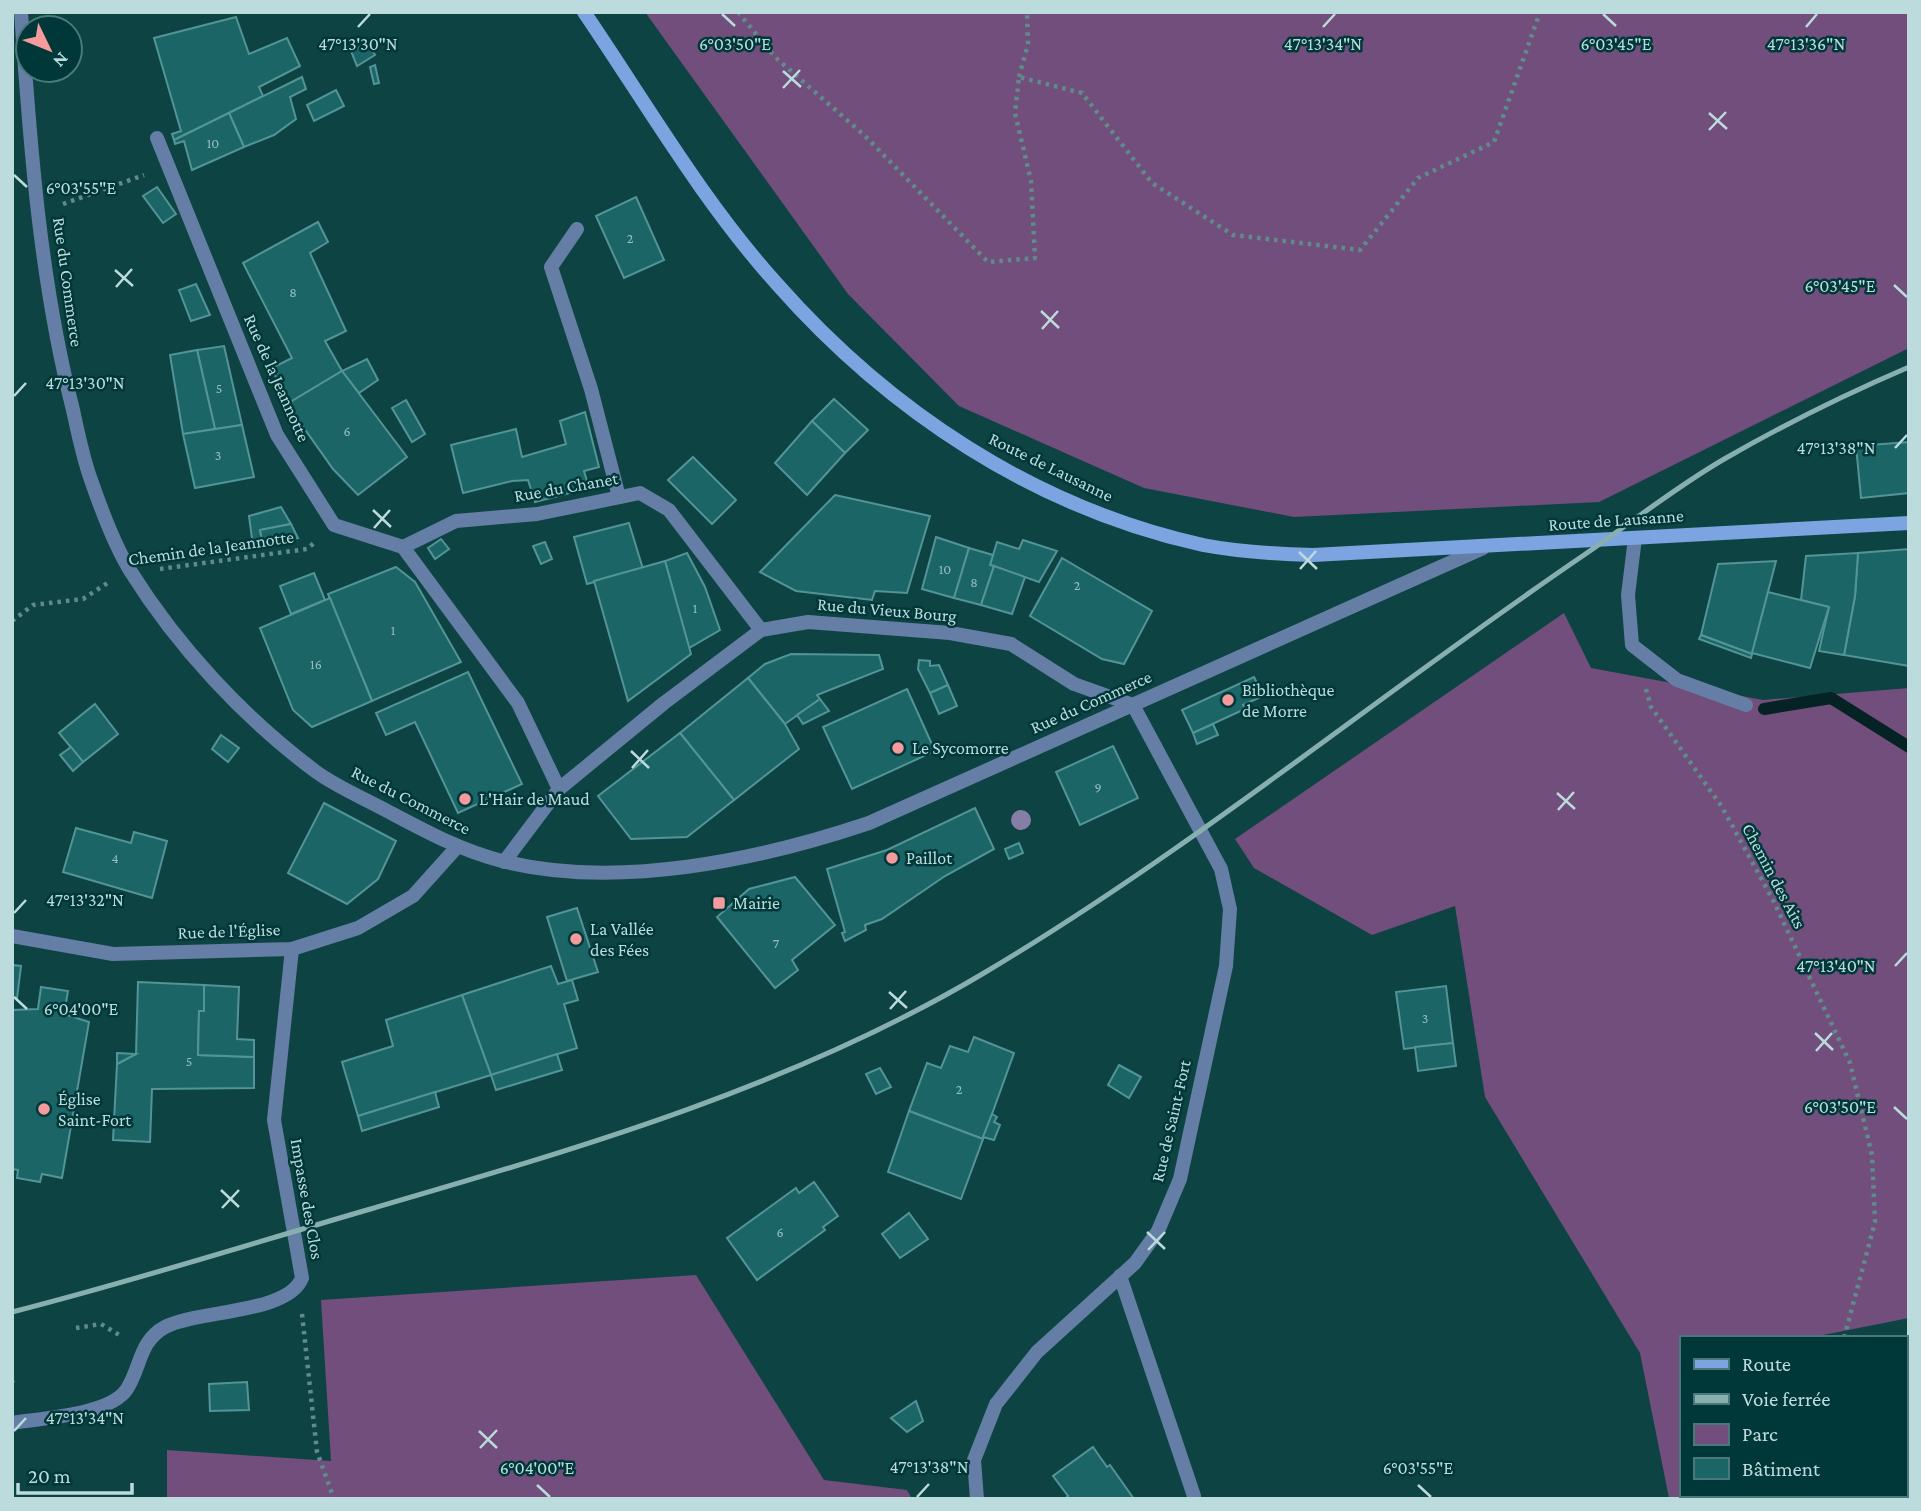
<svg xmlns="http://www.w3.org/2000/svg" width="1921" height="1511" viewBox="0 0 1921 1511" font-family="'Crimson Pro',serif">
<style>
.green{fill:#714e7c}
.lines{fill:none;stroke-linecap:round;stroke-linejoin:round}
.stream{stroke:#052324;stroke-width:12}
.building{fill:#1c6567;stroke:#539496;stroke-width:2}
.path{stroke:#608b8c;stroke-width:4.5;stroke-dasharray:3.5 5;stroke-linecap:butt}
.service{stroke:#657ea5;stroke-width:14}
.minor{stroke:#657ea5;stroke-width:14}
.tertiary{stroke:#657ea5;stroke-width:14}
.secondary{stroke:#7ba4e0;stroke-width:14}
.rail{stroke:#88afb0;stroke-width:5}
.tree{fill:#857ea7}
.ticks{fill:none;stroke:#bbdbdc;stroke-width:2.5}
.poi-dot{fill:#f59b9d;stroke:#00383a;stroke-width:2.5}
.labels{text-anchor:middle;stroke-width:5;stroke-linejoin:round;paint-order:stroke}
.number-label{font-size:14px;fill:#93bebf}
.street-label{font-size:18px;fill:#bbdbdc;stroke:#00383a}
.poi-label{font-size:18px;fill:#bbdbdc;stroke:#00383a;text-anchor:start}
.ticks-label{font-size:18px;text-anchor:middle;fill:#bbdbdc;stroke:#00383a;stroke-width:5;stroke-linejoin:round;paint-order:stroke}
</style>
<rect width="100%" height="100%" fill="#0e4344"/>
<g class="green">
<path d="M645,12H1909V348L1599,502L1294,517L1144,488L959,406L848,294Z"/>
<path d="M1564,613L1591,668L1763,700L1909,688V1318L1808,1338H1681V1495H1790V1499L1669,1498L1640,1353L1485,1097L1455,906L1372,935L1254,868L1235,839Z"/>
<path d="M696,1275L824,1480L907,1490L912,1499H167V1450L331,1461L321,1300Z"/>
<path d="M1909,1368V1499H1899V1495H1905Z"/>
</g>
<g class="lines">
<path class="stream" d="M1764,709L1831,698L1909,747"/>
</g>
<g class="building">
<path d="M236,17L249,54L287,38L300,66L259,87L263,96L174,140L172,134L181,131L154,38Z"/>
<path d="M369,43L375,55L357,66L351,51Z"/>
<path d="M375,65L379,83L374,84L370,67Z"/>
<path d="M302,77L306,89L290,97L296,119L274,135L244,147L229,113Z"/>
<path d="M336,90L344,106L314,121L307,105Z"/>
<path d="M229,113L244,147L192,170L184,141L175,144L174,140Z"/>
<path d="M157,187L176,214L163,223L143,196Z"/>
<path d="M636,197L664,260L624,278L596,216Z"/>
<path d="M318,222L328,242L310,253L346,331L325,341L342,371L287,404L272,368L292,358L243,263Z"/>
<path d="M196,284L210,315L191,321L179,290Z"/>
<path d="M224,346L242,425L215,429L197,350Z"/>
<path d="M197,350L215,429L183,434L170,355Z"/>
<path d="M367,359L378,380L359,393L342,371Z"/>
<path d="M342,371L407,457L358,495L333,469L287,404Z"/>
<path d="M834,399L868,430L845,453L812,421Z"/>
<path d="M406,400L425,434L412,442L392,408Z"/>
<path d="M585,412L599,467L584,471L589,488L535,502L528,480L512,481L463,493L451,445L516,429L522,457L566,444L560,421Z"/>
<path d="M812,421L845,453L807,495L775,463Z"/>
<path d="M242,425L254,477L195,488L183,434Z"/>
<path d="M1909,442V493L1861,498L1856,446Z"/>
<path d="M693,457L736,500L712,524L668,480Z"/>
<path d="M835,495L930,516L907,593L875,591L872,600L796,591L760,572Z"/>
<path d="M281,507L291,524L260,530L263,545L253,546L249,516Z"/>
<path d="M629,523L643,569L587,584L574,537Z"/>
<path d="M291,524L298,538L263,545L260,530Z"/>
<path d="M936,537L969,548L954,598L922,589Z"/>
<path d="M441,539L449,549L435,559L428,548Z"/>
<path d="M1023,540L1057,551L1039,582L990,565L997,542L1019,549Z"/>
<path d="M545,542L552,559L541,564L533,546Z"/>
<path d="M969,548L993,555L990,565L994,566L981,605L954,598Z"/>
<path d="M1909,549V666L1844,655L1855,596L1858,553Z"/>
<path d="M687,553L705,587L720,630L689,648L665,561Z"/>
<path d="M1858,553L1855,596L1844,655L1819,651L1829,607L1801,600L1806,556Z"/>
<path d="M1062,558L1152,611L1124,664L1102,659L1030,616Z"/>
<path d="M665,561L691,654L628,701L594,581Z"/>
<path d="M1776,561L1752,654L1701,635L1718,564Z"/>
<path d="M994,566L1025,577L1012,614L981,605Z"/>
<path d="M396,567L415,582L461,662L372,701L328,594Z"/>
<path d="M314,573L325,600L291,614L280,586Z"/>
<path d="M1768,592L1829,607L1810,668L1752,653Z"/>
<path d="M330,598L372,701L312,727L293,710L260,628Z"/>
<path d="M1701,635L1752,654L1751,658L1699,639Z"/>
<path d="M791,654L879,655L883,669L817,695L820,699L785,724L748,678L765,664Z"/>
<path d="M919,660L930,661V666L939,665L948,685L930,693L918,669Z"/>
<path d="M468,672L522,784L458,813L415,722L386,735L376,713Z"/>
<path d="M1254,677L1263,696L1243,705L1245,709L1193,733L1182,710Z"/>
<path d="M748,678L785,724L799,749L734,800L680,733Z"/>
<path d="M948,685L957,706L939,714L930,693Z"/>
<path d="M907,689L935,751L852,789L823,727Z"/>
<path d="M820,699L829,711L803,724L797,715Z"/>
<path d="M95,704L118,734L83,762L59,733Z"/>
<path d="M1213,724L1218,735L1197,744L1193,733Z"/>
<path d="M680,733L734,800L687,837L631,839L598,796Z"/>
<path d="M221,735L239,748L228,762L212,749Z"/>
<path d="M1113,746L1138,798L1080,825L1056,772Z"/>
<path d="M71,747L83,762L73,771L60,755Z"/>
<path d="M324,803L396,841L378,879L347,904L288,873Z"/>
<path d="M975,808L994,849L945,876L882,919L865,925L866,930L845,941L842,933L845,932L827,869L887,850Z"/>
<path d="M76,828L131,843L134,832L167,841L152,898L63,872Z"/>
<path d="M1019,843L1023,853L1009,859L1005,849Z"/>
<path d="M795,877L835,925L792,960L798,970L775,988L717,917L749,889Z"/>
<path d="M577,908L598,972L567,981L547,917Z"/>
<path d="M12,965L21,966L17,998H12Z"/>
<path d="M551,966L558,984L572,980L578,1000L564,1004L577,1048L491,1075L462,995Z"/>
<path d="M138,982L204,985V1011H199L198,1055L254,1057V1088L152,1089L150,1142L113,1140L117,1064L136,1054Z"/>
<path d="M204,985L239,987L237,1039L254,1040V1057L198,1055L199,1011H204Z"/>
<path d="M1446,986L1453,1043L1404,1049L1396,992Z"/>
<path d="M41,987L68,991L64,1014L89,1022L62,1178L42,1174L40,1182L17,1178L18,1170L12,1169V1010L38,1009Z"/>
<path d="M462,995L491,1075L358,1116L342,1062L393,1046L386,1020Z"/>
<path d="M974,1037L1014,1053L983,1139L909,1111L927,1063L941,1068L950,1046L968,1052Z"/>
<path d="M1453,1043L1456,1066L1418,1071L1415,1047Z"/>
<path d="M117,1053L136,1054L117,1064Z"/>
<path d="M557,1054L562,1070L496,1090L491,1075Z"/>
<path d="M1119,1065L1141,1077L1129,1098L1108,1085Z"/>
<path d="M880,1068L891,1087L876,1094L866,1074Z"/>
<path d="M435,1092L439,1107L362,1131L358,1116Z"/>
<path d="M909,1111L983,1139L961,1199L888,1172Z"/>
<path d="M992,1114L997,1117L994,1122L1000,1125L994,1140L983,1137Z"/>
<path d="M814,1182L838,1216L823,1227L825,1230L757,1280L727,1238L796,1188L799,1193Z"/>
<path d="M909,1213L928,1239L900,1258L882,1234Z"/>
<path d="M247,1382L249,1410L210,1411L209,1384Z"/>
<path d="M916,1401L923,1421L907,1432L891,1418Z"/>
<path d="M1905,1405L1909,1408V1434L1905,1437Z"/>
<path d="M1093,1447L1107,1467L1110,1465L1134,1499H1065L1068,1496L1053,1476Z"/>
</g>
<g class="lines">
<g class="path">
<path d="M738,12L775,57L864,135L988,262L1035,258L1031,181L1015,113L1019,77L1082,93L1152,183L1233,235L1360,250L1418,178L1494,142L1540,12"/>
<path d="M1019,77L1028,44L1027,12"/>
<path d="M63,204L144,175"/>
<path d="M160,569L307,549L315,542"/>
<path d="M12,621L33,605L83,599L109,582"/>
<path d="M1646,689L1651,707L1722,807L1774,902L1850,1063L1872,1155L1875,1222L1844,1338"/>
<path d="M302,1314L317,1452L334,1499"/>
<path d="M76,1328L101,1324L121,1336"/>
<path d="M12,1381L13,1383"/>
</g>
<g class="service">
<path d="M577,229L551,267L591,389L619,497"/>
<path d="M1635,538L1628,595L1632,645L1677,680L1746,705"/>
<path d="M1120,1276L1194,1496"/>
</g>
<g class="minor">
<path d="M157,138L277,435L334,525L403,547L518,703L559,789"/>
<path d="M403,547L456,521L537,514L640,493L669,510L761,630"/>
<path d="M504,862L559,789L664,703L761,630L808,622L950,633L1011,644L1074,684L1133,705L1221,869L1230,909L1226,966L1180,1179L1158,1231L1135,1263L1037,1352L996,1404L974,1460L977,1499"/>
<path d="M12,936L113,954L292,949L358,928L413,896L457,847"/>
<path d="M12,1423C42,1418 110,1415 127,1389C141,1367 139,1341 165,1327C197,1310 288,1314 302,1278L274,1120L292,949"/>
</g>
<path class="tertiary" d="M21,12C30,145 40,281 73,410C78,433 83,458 91,480C101,509 114,545 131,572C178,647 244,718 315,771C338,788 366,799 391,813C427,832 462,851 502,861C617,890 759,860 869,823L1483,548"/>
<path class="secondary" d="M584,12C646,103 703,202 777,284C889,411 1035,508 1203,545C1239,552 1276,554 1313,555L1909,523"/>
<path class="rail" d="M12,1312C134,1281 253,1243 374,1208C583,1147 796,1085 984,973C1194,848 1382,692 1584,555C1631,523 1677,486 1726,458C1785,424 1846,394 1909,367"/>
</g>
<circle class="tree" cx="1021" cy="820" r="10"/>
<path class="ticks" d="M722,14L735,26M1603,14L1616,26M358,27L370,14M1323,27L1335,14M1806,27L1817,14M783,71L801,87M783,88L800,70M1709,113L1727,129M1709,130L1726,112M14,175L27,187M115,270L133,286M1894,285L1907,297M116,287L132,269M1041,311L1059,328M1042,329L1058,311M14,396L26,383M1895,448L1907,435M373,510L391,527M374,528L390,510M1299,552L1317,569M1300,569L1316,551M631,751L649,768M632,768L648,750M1557,793L1575,809M1558,810L1574,792M14,913L26,900M1895,966L1907,953M889,992L907,1008M14,997L27,1009M890,1009L906,991M1815,1033L1833,1050M1816,1051L1832,1033M1894,1107L1907,1119M221,1190L239,1207M222,1208L239,1190M1147,1232L1165,1249M1148,1250L1165,1232M14,1431L26,1418M479,1431L497,1448M480,1448L497,1430M537,1485L550,1497M1418,1485L1431,1497M917,1497L929,1484"/>
<g class="poi-dot">
<circle cx="1228" cy="700" r="7"/>
<circle cx="898" cy="748" r="7"/>
<circle cx="465" cy="799" r="7"/>
<circle cx="892" cy="858" r="7"/>
<rect x="712" y="896" width="14" height="14" rx="3.5"/>
<circle cx="576" cy="939" r="7"/>
<circle cx="44" cy="1109" r="7"/>
</g>
<g class="labels">
<g class="number-label">
<text x="213" y="148">10</text>
<text x="630" y="243">2</text>
<text x="293" y="297">8</text>
<text x="219" y="393">5</text>
<text x="347" y="436">6</text>
<text x="218" y="460">3</text>
<text x="945" y="574">10</text>
<text x="974" y="587">8</text>
<text x="1077" y="590">2</text>
<text x="695" y="613">1</text>
<text x="393" y="635">1</text>
<text x="316" y="669">16</text>
<text x="1098" y="792">9</text>
<text x="115" y="863">4</text>
<text x="776" y="948">7</text>
<text x="1425" y="1023">3</text>
<text x="189" y="1066">5</text>
<text x="959" y="1094">2</text>
<text x="780" y="1237">6</text>
</g>
<g class="street-label">
<text transform="translate(68 282) rotate(82)" y="6">Rue du Commerce</text>
<text transform="translate(277 378) rotate(66)" y="6">Rue de la Jeannotte</text>
<text transform="translate(1051 467) rotate(26)" y="6">Route de Lausanne</text>
<text transform="translate(566 487) rotate(-10)" y="6">Rue du Chanet</text>
<text transform="translate(1616 520) rotate(-4)" y="6">Route de Lausanne</text>
<text transform="translate(211 548) rotate(-8)" y="6">Chemin de la Jeannotte</text>
<text transform="translate(887 610) rotate(5)" y="6">Rue du Vieux Bourg</text>
<text transform="translate(1091 702) rotate(-24)" y="6">Rue du Commerce</text>
<text transform="translate(411 800) rotate(27)" y="6">Rue du Commerce</text>
<text transform="translate(1774 876) rotate(62)" y="6">Chemin des Aits</text>
<text transform="translate(229 931) rotate(-2)" y="6">Rue de l'Église</text>
<text transform="translate(1171 1121) rotate(-77)" y="6">Rue de Saint-Fort</text>
<text transform="translate(307 1199) rotate(80)" y="6">Impasse des Clos</text>
</g>
<g class="poi-label">
<text x="1242" y="696">Bibliothèque<tspan x="1242" dy="21">de Morre</tspan></text>
<text x="912" y="754">Le Sycomorre</text>
<text x="479" y="805">L'Hair de Maud</text>
<text x="906" y="864">Paillot</text>
<text x="733" y="909">Mairie</text>
<text x="590" y="935">La Vallée<tspan x="590" dy="21">des Fées</tspan></text>
<text x="58" y="1105">Église<tspan x="58" dy="21">Saint-Fort</tspan></text>
</g>
</g>
<g class="ticks-label">
<text x="735" y="50">6°03'50"E</text>
<text x="1616" y="50">6°03'45"E</text>
<text x="1323" y="50">47°13'34"N</text>
<text x="358" y="50">47°13'30"N</text>
<text x="1806" y="50">47°13'36"N</text>
<text x="81" y="194">6°03'55"E</text>
<text x="1840" y="292">6°03'45"E</text>
<text x="85" y="389">47°13'30"N</text>
<text x="1836" y="454">47°13'38"N</text>
<text x="85" y="906">47°13'32"N</text>
<text x="1836" y="972">47°13'40"N</text>
<text x="81" y="1015">6°04'00"E</text>
<text x="1840" y="1113">6°03'50"E</text>
<text x="85" y="1424">47°13'34"N</text>
<text x="929" y="1473">47°13'38"N</text>
<text x="537" y="1474">6°04'00"E</text>
<text x="1418" y="1474">6°03'55"E</text>
</g>
<rect width="1921" height="1511" fill="none" stroke="#bbdbdc" stroke-width="28"/>
<rect x="1680" y="1336" width="228" height="161" fill="#00383a" stroke="#4b797b" stroke-width="2"/>
<rect x="1694" y="1359" width="35" height="10" fill="#7ba4e0" stroke="#4b797b" stroke-width="2"/>
<text x="1742" y="1371" font-size="21" fill="#bbdbdc">Route</text>
<rect x="1694" y="1394" width="35" height="10" fill="#88afb0" stroke="#4b797b" stroke-width="2"/>
<text x="1742" y="1406" font-size="21" fill="#bbdbdc">Voie ferrée</text>
<rect x="1694" y="1424" width="35" height="21" fill="#714e7c" stroke="#4b797b" stroke-width="2"/>
<text x="1742" y="1441" font-size="21" fill="#bbdbdc">Parc</text>
<rect x="1694" y="1458" width="35" height="21" fill="#1c6567" stroke="#4b797b" stroke-width="2"/>
<text x="1742" y="1476" font-size="21" fill="#bbdbdc">Bâtiment</text>
<g transform="translate(49 49) rotate(133)"><circle r="33" fill="#00383a" stroke="#4b797b" stroke-width="2"/>
<path d="M0-5L12 26L0 18L-12 26Z" fill="#f59b9d"/>
<text y="-10" font-size="19" font-weight="bold" text-anchor="middle" fill="#bbdbdc">N</text>
</g>
<path d="M18 1483v10h114v-10" fill="none" stroke="#bbdbdc" stroke-width="3.5"/>
<text x="28" y="1483" font-size="21" fill="#bbdbdc" stroke="#00383a" stroke-width="5" paint-order="stroke">20 m</text>
</svg>
